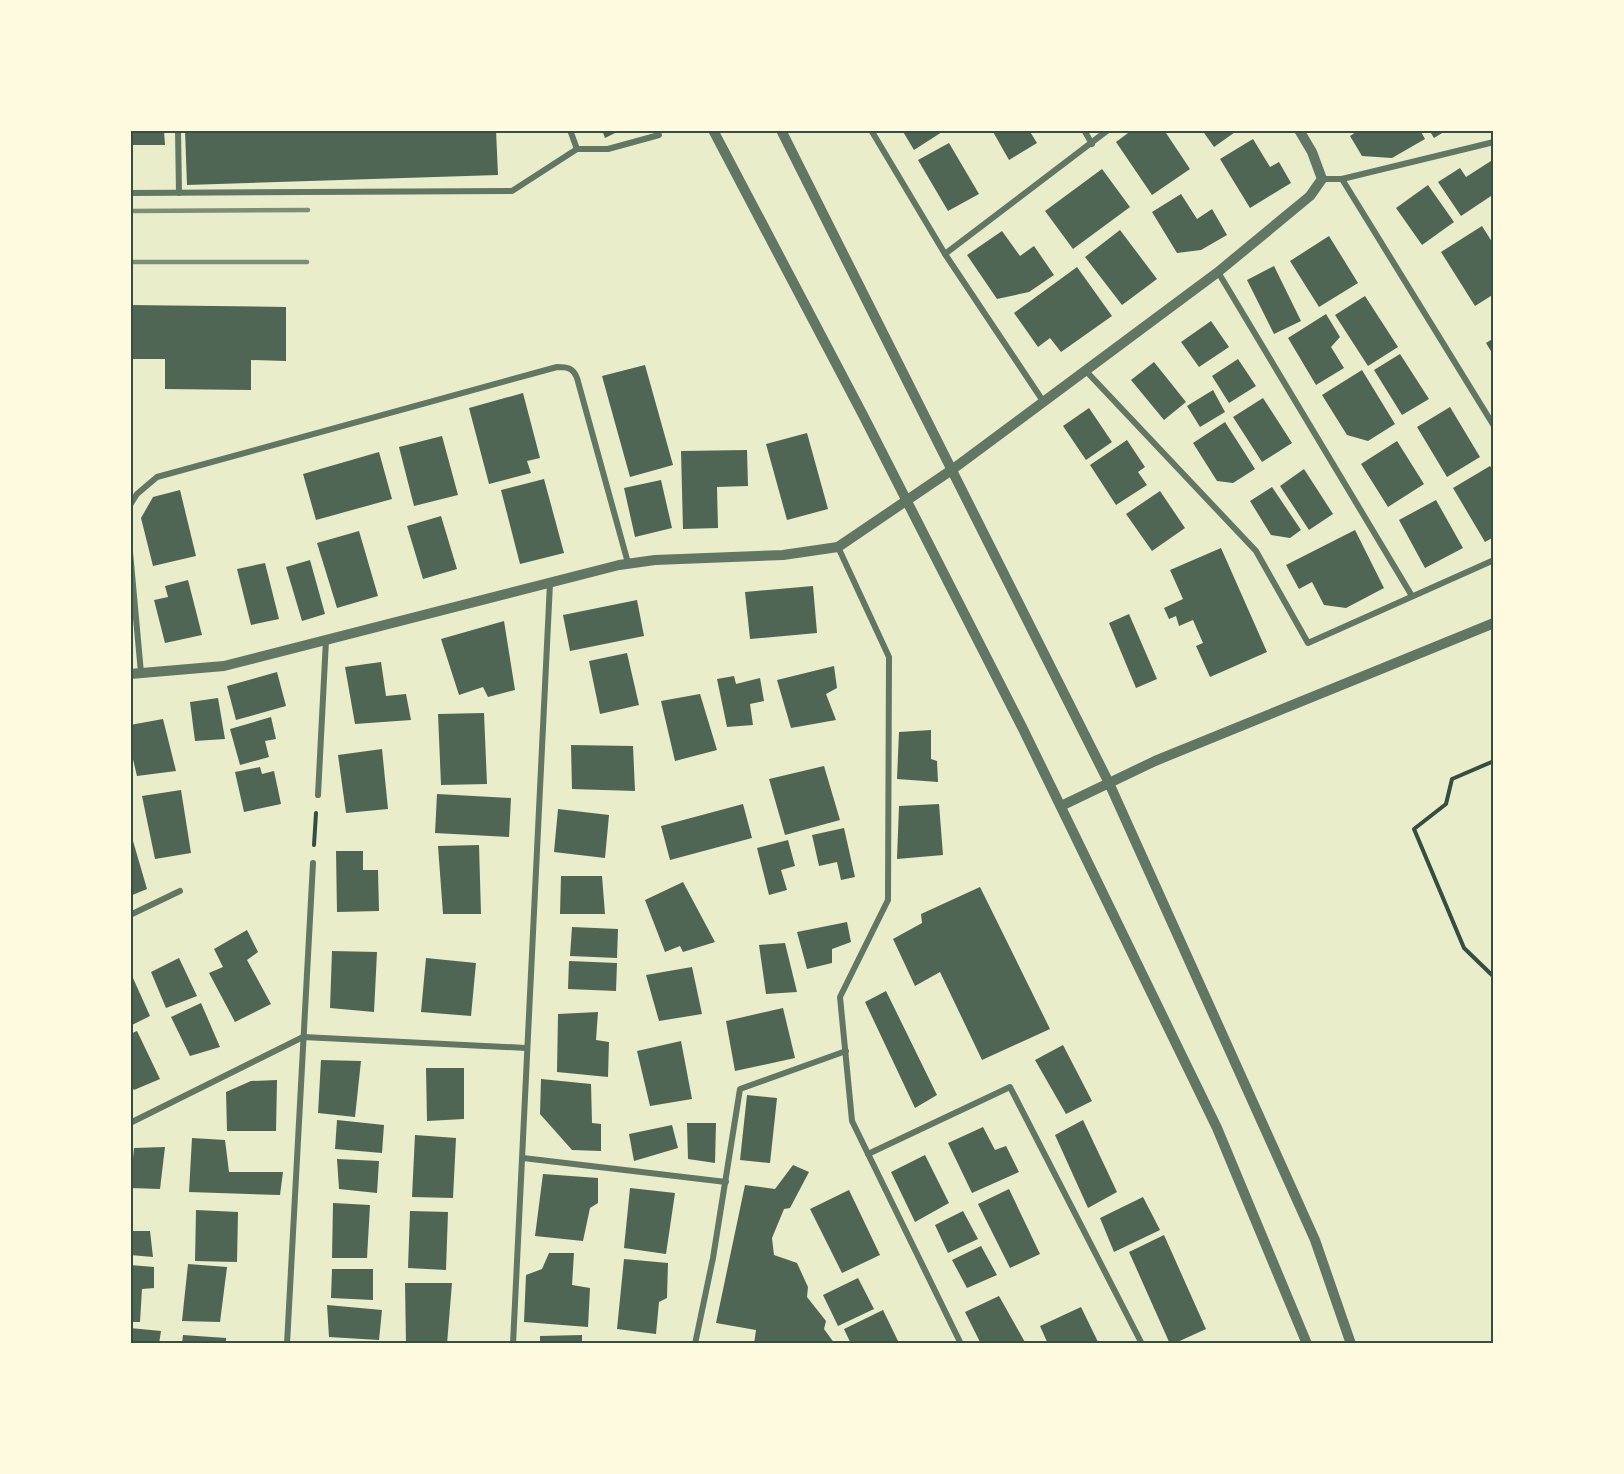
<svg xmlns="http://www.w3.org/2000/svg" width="1624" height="1474" viewBox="0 0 1624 1474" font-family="Georgia,serif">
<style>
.building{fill:#4f6655}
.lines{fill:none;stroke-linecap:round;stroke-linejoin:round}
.path{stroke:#344e41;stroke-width:4}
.minor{stroke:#617663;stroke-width:6}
.tertiary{stroke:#617663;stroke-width:10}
.rail{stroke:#7c8e77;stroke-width:4.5}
.neatline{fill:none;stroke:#344e41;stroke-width:2}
</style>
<rect width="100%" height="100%" fill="#e9edc9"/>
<g class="building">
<path d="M130,130H164L165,145H130Z"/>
<path d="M185,130H496L498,175L187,185Z"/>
<path d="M602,130H621L605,138Z"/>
<path d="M902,130H942V132L914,150Z"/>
<path d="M992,130H1029L1037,143L1009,160Z"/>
<path d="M1132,130H1164L1190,169L1152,195L1116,142Z"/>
<path d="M1202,130H1238L1214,147Z"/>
<path d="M1359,130H1420L1425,139L1392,158L1362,156L1350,136Z"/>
<path d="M1429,130H1447L1434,138Z"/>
<path d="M1253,139L1270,167L1279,162L1291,183L1250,208L1220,159Z"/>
<path d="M949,143L979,194L948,211L918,160Z"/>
<path d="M1494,159V194L1461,216L1438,182L1460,168L1466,177Z"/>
<path d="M1102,169L1130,207L1073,249L1045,211Z"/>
<path d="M1428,185L1454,222L1422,245L1396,208Z"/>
<path d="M1181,194L1197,219L1212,209L1227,235L1201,250L1177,253L1152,212Z"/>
<path d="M1482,226L1494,245V294L1475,306L1441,252Z"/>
<path d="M1120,230L1157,279L1122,305L1085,257Z"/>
<path d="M1002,231L1020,256L1034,246L1054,275L1029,292L997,299L967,255Z"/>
<path d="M1329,236L1358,283L1319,307L1290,261Z"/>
<path d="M1274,266L1301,321L1274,334L1247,280Z"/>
<path d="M1077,267L1112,316L1061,352L1050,338L1038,347L1014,313Z"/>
<path d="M1365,296L1398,347L1368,366L1335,315Z"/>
<path d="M130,305L286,307V361L251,360V390L165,389V359H130Z"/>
<path d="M1326,314L1340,337L1331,347L1344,368L1316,385L1288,338Z"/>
<path d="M1211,321L1229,347L1199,367L1181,342Z"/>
<path d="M1494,338V356L1486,343Z"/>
<path d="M1400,354L1429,399L1402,415L1374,370Z"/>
<path d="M1238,359L1256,386L1229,403L1212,376Z"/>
<path d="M1154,362L1186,402L1164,420L1131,380Z"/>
<path d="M645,365L673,465L630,477L602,376Z"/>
<path d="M1362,370L1395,424L1368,441L1347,435L1322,395Z"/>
<path d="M1213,390L1225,412L1200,427L1187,406Z"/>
<path d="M523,393L540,458L527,461L531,473L489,484L469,408Z"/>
<path d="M1263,398L1292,443L1262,462L1233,417Z"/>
<path d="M1450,407L1480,457L1447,477L1417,427Z"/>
<path d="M1089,408L1112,442L1086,460L1063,426Z"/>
<path d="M1225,422L1255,469L1233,483L1217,481L1193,443Z"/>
<path d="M807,433L828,509L787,520L766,444Z"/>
<path d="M442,436L458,495L414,506L399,447Z"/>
<path d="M1127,440L1145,467L1138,472L1147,485L1116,505L1090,465Z"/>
<path d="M1397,441L1424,484L1388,507L1361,464Z"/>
<path d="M747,450L748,486L717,487L718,528L683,529L681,451Z"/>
<path d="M379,452L392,499L316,520L303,474Z"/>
<path d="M1490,466L1494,472V537L1485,542L1453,488Z"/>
<path d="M1304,469L1333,514L1309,530L1280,486Z"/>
<path d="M544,479L564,553L520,564L501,490Z"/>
<path d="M661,480L672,528L635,537L624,488Z"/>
<path d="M1272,487L1301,530L1290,538L1271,535L1250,501Z"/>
<path d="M180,490L196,556L153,566L141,518L153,497Z"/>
<path d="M1160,491L1185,528L1152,551L1126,514Z"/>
<path d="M1436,500L1463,548L1425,568L1399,520Z"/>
<path d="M441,516L457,569L423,579L407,526Z"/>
<path d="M1355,530L1384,588L1346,608L1324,605L1312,582L1299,589L1286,565Z"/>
<path d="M359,531L378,596L337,608L317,543Z"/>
<path d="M1221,548L1267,652L1210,677L1196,646L1203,643L1193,620L1179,626L1176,616L1169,619L1164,608L1183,599L1170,570Z"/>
<path d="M310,560L325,614L302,621L286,567Z"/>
<path d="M265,563L279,619L251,625L237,569Z"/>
<path d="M188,580L202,635L165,643L154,600L168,597L165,586Z"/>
<path d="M813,586L817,633L750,639L745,592Z"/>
<path d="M637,600L644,636L570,651L563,615Z"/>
<path d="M1129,614L1157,679L1136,688L1109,623Z"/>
<path d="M504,621L515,690L488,697L483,687L459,695L441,639Z"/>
<path d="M627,653L639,705L600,714L589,661Z"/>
<path d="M381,662L386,696L406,694L411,720L355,724L345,667Z"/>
<path d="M834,666L837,688L826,694L836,720L791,728L777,680Z"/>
<path d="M277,672L286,706L236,720L227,686Z"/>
<path d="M734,676L736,684L760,678L764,701L750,704L753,725L727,727L717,679Z"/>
<path d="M700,694L717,750L675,761L661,701Z"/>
<path d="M218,698L225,739L195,741L190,702Z"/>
<path d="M484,713L487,784L441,785L438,714Z"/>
<path d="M271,717L276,739L265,741L269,757L240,765L230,729Z"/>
<path d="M163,719L176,771L137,776L130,747V725Z"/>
<path d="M931,730V759L937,761L938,782L897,779L899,732Z"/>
<path d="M571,745L633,746L635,791L572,789Z"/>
<path d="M382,749L388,809L346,813L338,755Z"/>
<path d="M824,766L840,820L785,835L769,779Z"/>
<path d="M260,767L262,774L274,771L281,804L244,812L235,772Z"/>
<path d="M181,790L191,853L155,859L142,796Z"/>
<path d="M437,794L511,798L509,837L435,833Z"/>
<path d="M743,804L752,838L670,860L661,826Z"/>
<path d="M939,804L943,855L897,859L899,806Z"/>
<path d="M558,809L609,815L605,858L554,852Z"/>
<path d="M844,828L855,877L841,880L837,862L819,866L812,835Z"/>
<path d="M788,840L795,866L781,870L787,890L769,895L757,848Z"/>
<path d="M133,841L147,889L130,896V842Z"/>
<path d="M479,845L481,914H443L438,846Z"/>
<path d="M336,851H363V870H378L379,911L337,912Z"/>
<path d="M561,876H602L605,914H560Z"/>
<path d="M683,882L715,942L683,952L680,946L665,952L645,900Z"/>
<path d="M980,887L1050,1029L982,1060L940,972L915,986L893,939L922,923L921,914Z"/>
<path d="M847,922L851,942L832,949V963L807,969L797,932Z"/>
<path d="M572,927L618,929L617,958L570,956Z"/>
<path d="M247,930L258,952L247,960L271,1004L235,1022L209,973L223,967L214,949Z"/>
<path d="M785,943L797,992L766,994L759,945Z"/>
<path d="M332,951L377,952L374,1012L330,1008Z"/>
<path d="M179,958L197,996L166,1008L151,972Z"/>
<path d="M426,958L476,963L471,1016L421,1012Z"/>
<path d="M569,961L617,963L616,991L568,989Z"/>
<path d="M692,967L702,1014L659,1021L646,975Z"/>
<path d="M133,978L150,1016L130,1026V979Z"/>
<path d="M886,991L937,1095L915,1108L865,1002Z"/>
<path d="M201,1003L220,1047L190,1056L171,1017Z"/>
<path d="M783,1008L795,1058L735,1071L726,1021Z"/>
<path d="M598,1012L596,1040L609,1042L608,1077L557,1072L558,1014Z"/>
<path d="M137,1031L160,1079L134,1090L130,1084V1034Z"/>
<path d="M681,1041L692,1099L650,1106L637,1051Z"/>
<path d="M1063,1045L1092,1101L1066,1114L1035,1060Z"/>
<path d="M321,1060L361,1061L355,1117L318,1113Z"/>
<path d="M426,1068H464V1119L427,1121Z"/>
<path d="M541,1079L591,1084L592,1123L601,1124V1151L572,1150L540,1114Z"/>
<path d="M277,1080L276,1131H227L226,1092L251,1081Z"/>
<path d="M747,1095L777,1098L770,1163L740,1160Z"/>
<path d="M337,1120L384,1125L382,1153L335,1149Z"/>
<path d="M1083,1120L1117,1192L1088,1208L1055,1135Z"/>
<path d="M687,1123H716L715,1163L688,1159Z"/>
<path d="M672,1125L678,1148L634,1161L629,1134Z"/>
<path d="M983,1127L995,1150L1006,1146L1019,1172L972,1193L948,1143Z"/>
<path d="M415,1135L456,1138L453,1198L412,1197Z"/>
<path d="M192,1138L225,1140L229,1172H283L280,1195L189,1192Z"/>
<path d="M165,1147L160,1189L130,1188L134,1148Z"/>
<path d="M925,1155L949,1203L915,1222L891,1172Z"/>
<path d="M337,1159L379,1161L377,1193L339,1189Z"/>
<path d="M793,1165L809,1172L790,1208L784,1209L772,1238L774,1255L797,1263L808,1287L807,1297L826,1321L824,1329L835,1344H754L756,1330L716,1323L745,1185L775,1189Z"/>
<path d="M543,1174L598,1178V1203L590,1208L583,1241L535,1236Z"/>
<path d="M630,1188L675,1193L666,1254L624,1248Z"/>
<path d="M1009,1189L1040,1254L1010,1268L978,1204Z"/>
<path d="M849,1190L880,1255L842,1273L810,1209Z"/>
<path d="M1143,1197L1160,1230L1114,1252L1100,1218Z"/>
<path d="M333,1203L370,1205L367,1258H332Z"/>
<path d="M130,1209H133V1231H150L153,1257L130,1255Z"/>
<path d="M196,1210L238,1212L237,1262L195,1261Z"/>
<path d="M410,1211L448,1212L446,1270L408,1268Z"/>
<path d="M963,1211L978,1239L948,1253L935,1225Z"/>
<path d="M1164,1235L1206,1329L1173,1344H1170L1129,1252Z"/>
<path d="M981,1246L997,1275L967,1288L952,1260Z"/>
<path d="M549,1253H574L572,1285L590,1288L588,1327L524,1322L526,1275L542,1269Z"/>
<path d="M624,1259L668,1263L667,1298L659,1302L656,1334L617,1329Z"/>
<path d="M188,1264L227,1267L220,1322L182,1321Z"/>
<path d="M130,1265L154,1267V1288L142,1289L140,1322H130Z"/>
<path d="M332,1269H373V1300L331,1298Z"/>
<path d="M858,1278L874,1309L838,1326L823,1295Z"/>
<path d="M405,1283H452L447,1344H406Z"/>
<path d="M999,1296L1026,1344H981L965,1312Z"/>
<path d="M327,1305L382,1310L379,1340L329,1337Z"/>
<path d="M1081,1307L1099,1344H1048L1040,1326Z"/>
<path d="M883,1310L898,1341L851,1344L844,1329Z"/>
<path d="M130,1328L161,1331L159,1344H130Z"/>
<path d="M183,1335L226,1338V1344H182Z"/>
<path d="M582,1335V1344H540V1336Z"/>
</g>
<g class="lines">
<g class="path">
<path d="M1494,761L1452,779L1446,804L1414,829L1464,948L1494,977"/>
<path d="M314,845L316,813"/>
</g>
<g class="minor">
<path d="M178,130L179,193"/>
<path d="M570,130L577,149"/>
<path d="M871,130L945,254L1043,401"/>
<path d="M1084,130L1092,144"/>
<path d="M1322,179H1342L1494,142"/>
<path d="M1342,179L1494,426"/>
<path d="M130,193L512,191L577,149H608L659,135"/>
<path d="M945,254L1108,130"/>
<path d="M1218,272L1412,596"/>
<path d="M1085,370L1256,551L1308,643L1494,560"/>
<path d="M130,505L137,494L157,477L557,367C568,367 573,368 577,378L628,563"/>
<path d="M838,547L889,657L888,900L840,997L852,1121L961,1344"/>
<path d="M130,552L141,673"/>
<path d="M318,795L326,640"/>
<path d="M130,915L180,891"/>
<path d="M130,1123L303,1037L526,1048"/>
<path d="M868,1154L1010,1087L1142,1344"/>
<path d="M523,1158L726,1182"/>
<path d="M287,1344L313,863"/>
<path d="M513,1344L550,583"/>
<path d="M695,1344L713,1258L740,1089L846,1051"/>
</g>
<g class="tertiary">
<path d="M713,130L863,415L1023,729L1217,1128L1307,1344"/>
<path d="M781,130L1109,783L1315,1240L1351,1344"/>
<path d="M130,674L224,666L619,565L655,560L783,555L838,547L953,469L1218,272L1310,196L1322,179L1312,152L1299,130"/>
<path d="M1061,806L1155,761L1494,623"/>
</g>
<g class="rail">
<path d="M130,211L308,210"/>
<path d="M130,262H307"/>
</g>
</g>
<rect width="1624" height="1474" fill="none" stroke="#fefae0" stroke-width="264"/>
<rect x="132" y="132" width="1360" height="1210" class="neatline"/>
</svg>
